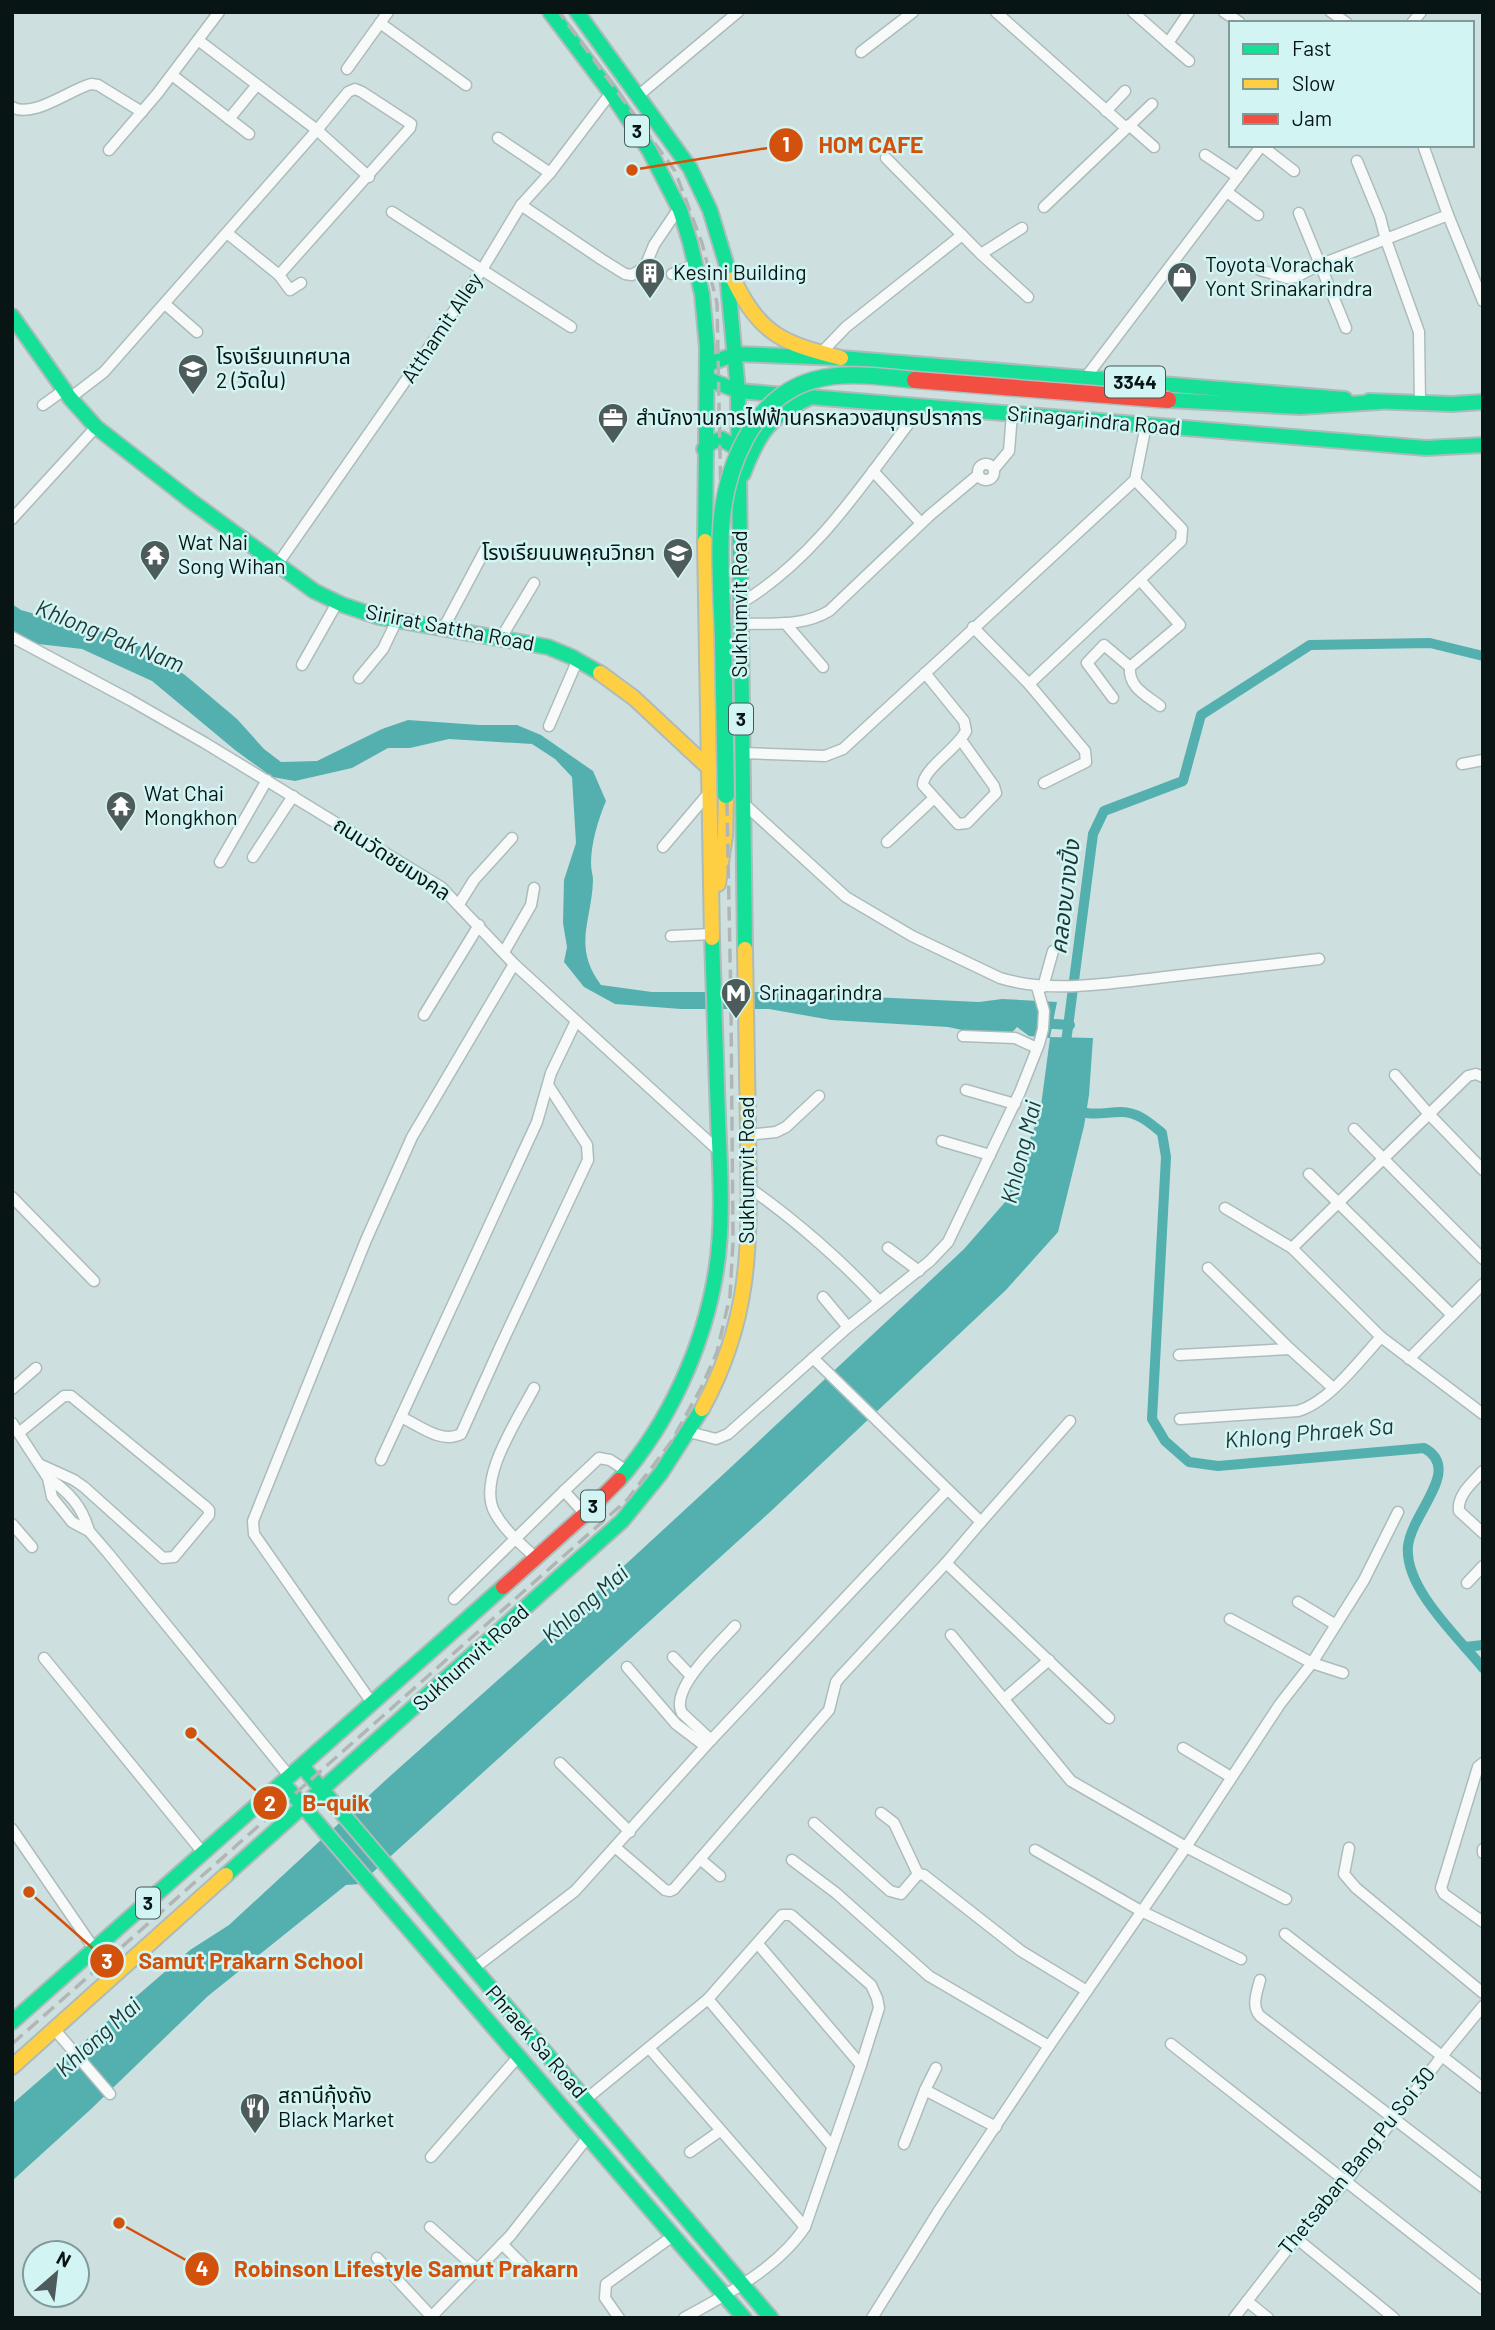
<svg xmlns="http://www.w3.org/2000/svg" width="1495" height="2330" viewBox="0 0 1495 2330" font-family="Barlow,'Noto Sans Thai',sans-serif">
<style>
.water{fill:#54b0af}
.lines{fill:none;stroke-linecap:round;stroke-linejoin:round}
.canal{stroke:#54b0af;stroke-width:10}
.street-casing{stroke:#adbcbb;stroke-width:13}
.fast-casing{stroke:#adbcbb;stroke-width:18}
.slow-casing{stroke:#adbcbb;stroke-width:18}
.jam-casing{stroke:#adbcbb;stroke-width:18}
.street{stroke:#f8fafa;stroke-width:10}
.fast{stroke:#16e098;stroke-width:14}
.slow{stroke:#ffcf43;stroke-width:14}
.jam{stroke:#f24e42;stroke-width:14}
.rail{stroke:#b1b6b5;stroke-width:3.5;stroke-dasharray:14 7;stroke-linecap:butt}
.fast-bridge-casing{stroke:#b2bcbc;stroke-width:19;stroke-linecap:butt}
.jam-bridge-casing{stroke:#b2bcbc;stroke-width:19;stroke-linecap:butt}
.fast-bridge{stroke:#16e098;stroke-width:16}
.jam-bridge{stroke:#f24e42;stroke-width:16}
.labels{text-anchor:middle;stroke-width:5;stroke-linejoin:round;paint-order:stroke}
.shield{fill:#d2f5f4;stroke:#455857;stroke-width:2}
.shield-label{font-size:19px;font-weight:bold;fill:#081514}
.poi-label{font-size:21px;fill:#081514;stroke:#d2f5f4;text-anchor:start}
.street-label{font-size:21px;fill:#081514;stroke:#d2f5f4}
.water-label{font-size:23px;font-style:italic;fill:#1e3736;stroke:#d2f5f4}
.leader{fill:none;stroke:#d2520d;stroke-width:2.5}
.callout-dot{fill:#d2520d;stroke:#d2f5f4;stroke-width:2.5}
.mark-label{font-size:21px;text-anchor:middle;font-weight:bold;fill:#fff}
.callout-label{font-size:23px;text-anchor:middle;font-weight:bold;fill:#d2520d;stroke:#d2f5f4;stroke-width:5;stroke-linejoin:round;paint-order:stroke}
</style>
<rect width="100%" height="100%" fill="#cde0df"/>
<path class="water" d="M12,604L21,610L98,632L114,630L185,675L237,719L264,749L281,762L317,761L382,729L408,720L479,725H517L541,735L593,771L606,801C598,820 591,843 591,864C591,870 593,875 593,880C592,921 572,946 601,985L652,992H763L979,1002L1002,999L1057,1002L1050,1037L1093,1038L1089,1095L1084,1126L1058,1232L1006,1290L770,1512L360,1884L346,1885L208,1996L90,2110L12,2181V2104L190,1950L229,1925L389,1777L561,1624L729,1469L964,1249L1006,1201L1040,1113L1050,1038L1029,1036L1017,1027L1009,1036L976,1033L948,1027L831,1020L769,1009H681L615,1004L584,987L564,962L567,947L563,923L564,880L576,843L572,777L555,759L532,744L449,739L410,748H388L352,768L295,781L272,777L235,750L152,681L82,649L38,644L12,630Z"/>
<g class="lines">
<g class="canal">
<path d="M1039,1023L1070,1025"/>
<path d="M1065,1050L1093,834L1104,811L1183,781L1201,715L1310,645L1430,643L1483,656"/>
<path d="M1086,1113C1102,1115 1107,1112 1121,1112C1138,1112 1150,1123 1162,1133L1166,1157L1152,1419L1165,1441L1189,1462L1218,1466L1424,1448C1463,1469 1412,1512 1408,1546C1404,1588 1458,1637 1483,1668"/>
<path d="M1465,1647L1483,1645"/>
</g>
<g class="street-casing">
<g id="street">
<path d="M996,12L1126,128"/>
<path d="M1133,12L1168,43L1189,12"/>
<path d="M1224,12L1239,22"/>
<path d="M1331,12L1347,23"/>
<path d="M380,23L466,85"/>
<path d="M1412,23L1421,12"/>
<path d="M198,40L317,130L369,177"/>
<path d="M1168,43L1189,61"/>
<path d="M861,52L913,12"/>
<path d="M347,69L388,12"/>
<path d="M172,75L249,134"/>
<path d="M639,95L738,12"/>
<path d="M12,107C33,119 69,90 91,84L98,85L142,112"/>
<path d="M1106,111L1125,91"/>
<path d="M229,119L257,85"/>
<path d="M1129,125L1154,147"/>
<path d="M498,138L550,173"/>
<path d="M1262,146L1294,171"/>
<path d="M109,150L157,94L219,12"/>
<path d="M1205,155L1238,177"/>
<path d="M1357,161L1380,217L1386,240L1419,332L1420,404"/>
<path d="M1227,192L1258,215"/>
<path d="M521,205L601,259L625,274L632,275L645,267L654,245L679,208"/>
<path d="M1044,207L1152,104"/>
<path d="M392,212L571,327"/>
<path d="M1299,213L1346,328"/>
<path d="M1448,215L1483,301"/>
<path d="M962,235L981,254L1022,228"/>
<path d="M981,254L1028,297"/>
<path d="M1260,270L1287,278L1296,277L1319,265L1448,215L1423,145"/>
<path d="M672,274L695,264"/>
<path d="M279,275L290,290L301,283"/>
<path d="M165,304L197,332"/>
<path d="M821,353L846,327L962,235L886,158"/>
<path d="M1086,377L1262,145"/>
<path d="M70,398L104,372L317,130L348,92L355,89L362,92L411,124L410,128L279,275L227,233"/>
<path d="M43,405L64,390"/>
<circle cx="986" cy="472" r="8"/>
<path d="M994,469L1009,451L1012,414"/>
<path d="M873,471L921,523"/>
<path d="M12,519L96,427"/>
<path d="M277,565L443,327L483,268L521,205L550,173L610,94"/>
<path d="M1140,580L1180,625L1130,667C1128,687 1146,695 1160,706"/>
<path d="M741,603C819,557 868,475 923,405"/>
<path d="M785,623L823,667"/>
<path d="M740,624C770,623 803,627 829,611L929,516L978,475"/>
<path d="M973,627L1029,684L1085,751L1086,762L1044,783"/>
<path d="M443,629L486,548"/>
<path d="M12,637L130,700L205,743L441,887L514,964L719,1151"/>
<path d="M501,638L534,583"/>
<path d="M302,665L337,603"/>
<path d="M925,673L964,721L966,731C958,748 923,769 923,785L958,824L967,823L996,793L994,786L961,740"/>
<path d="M359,678L383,649L397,620"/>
<path d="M1029,684L1181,541L1182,529L1135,480"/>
<path d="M1113,698L1087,663L1104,645L1130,667"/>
<path d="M549,726L578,659"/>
<path d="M742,753L825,756L843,749L1135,480L1146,425"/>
<path d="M1462,764L1483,760"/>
<path d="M742,802L846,897L912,936L1000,978C1052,994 1111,983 1165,977C1216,971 1268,965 1319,959"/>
<path d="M887,842L933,799"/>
<path d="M663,847L708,794"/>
<path d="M253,857L293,796"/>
<path d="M220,862L267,780"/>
<path d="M459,904L474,880L512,838"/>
<path d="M671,936L712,934"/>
<path d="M504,952L531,905L534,888"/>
<path d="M1043,987L1053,951"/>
<path d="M424,1015L479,925"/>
<path d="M963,1036L1015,1038L1037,1048"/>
<path d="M1395,1075L1428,1113L1483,1170"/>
<path d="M966,1090L1015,1104"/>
<path d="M1354,1129L1483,1259"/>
<path d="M747,1135L776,1132L786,1127L819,1096"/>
<path d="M942,1141L990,1155"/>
<path d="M1309,1174L1452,1315"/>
<path d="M748,1187C793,1218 842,1261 879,1301"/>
<path d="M12,1197L94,1281"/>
<path d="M1225,1208L1292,1248L1381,1337L1483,1414"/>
<path d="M888,1248L919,1271"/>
<path d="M1292,1248L1468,1076L1476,1074L1483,1077"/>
<path d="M1208,1268L1290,1349L1333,1388"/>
<path d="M823,1297L848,1327"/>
<path d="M1179,1355L1290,1349"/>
<path d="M1409,1359L1483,1284"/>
<path d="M534,1388C518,1419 476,1480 495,1513C505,1531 521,1544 535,1557"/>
<path d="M12,1389L36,1368"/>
<path d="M401,1417C420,1426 441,1444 461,1434L501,1345L588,1160L587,1145L548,1085"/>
<path d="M1180,1419L1298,1411C1329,1402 1359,1361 1381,1337"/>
<path d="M12,1423L48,1478L52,1497L72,1522L89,1531L108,1553L290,1777"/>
<path d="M20,1432L64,1396H71L205,1506L209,1510V1515L174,1557L163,1558L84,1487L74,1480L41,1465"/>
<path d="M689,1432L716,1439L728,1434L848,1327L930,1261L948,1242L1020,1092L1039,1044L1043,1029L1044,1011L1037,987"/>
<path d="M381,1460L537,1122L551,1073L576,1021"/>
<path d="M1483,1471C1472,1483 1457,1495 1459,1511L1483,1533"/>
<path d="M48,1478C69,1492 82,1506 89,1531"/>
<path d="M564,1491L599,1458L610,1460L627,1471"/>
<path d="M981,1522L1070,1421"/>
<path d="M12,1524L32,1547"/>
<path d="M946,1563L1109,1718"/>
<path d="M1467,1583L1483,1566"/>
<path d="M454,1599L564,1491L585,1514"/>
<path d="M1298,1602L1336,1625"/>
<path d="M1230,1619L1312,1663L1343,1673"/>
<path d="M951,1635L1071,1781L1186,1847L1286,1899"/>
<path d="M673,1657L691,1676"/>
<path d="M44,1658L204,1854"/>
<path d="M627,1667L676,1724L705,1746"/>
<path d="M1004,1699L1049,1660"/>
<path d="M372,1703L254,1534L253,1521L366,1240L412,1137L514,964"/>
<path d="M711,1740L682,1713C669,1689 720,1643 735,1626"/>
<path d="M1183,1748L1231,1777"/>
<path d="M560,1763L630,1832"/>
<path d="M1483,1763L1478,1767L1441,1888L1444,1894L1483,1922"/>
<path d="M881,1813L894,1823L918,1874"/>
<path d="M814,1823L890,1891L901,1894L918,1874L924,1875L1021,1951L1087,1991"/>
<path d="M12,1829L95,1950"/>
<path d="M615,1847L665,1890L670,1891L674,1889L829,1710L836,1682L841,1676L946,1563L981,1522L813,1358"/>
<path d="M1349,1848L1344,1874L1356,1888L1483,1993"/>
<path d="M1483,1849V1853"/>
<path d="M1035,1850L1141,1911L1241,1959"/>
<path d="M700,1859L720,1876"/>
<path d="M792,1860L836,1893L929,1976L1049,2046"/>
<path d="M1285,1934L1483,2088"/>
<path d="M758,1944L861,2065"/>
<path d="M473,1969L575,1891L711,1740L947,1490"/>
<path d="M1260,1980C1257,1992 1251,2006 1260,2016L1483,2187"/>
<path d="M708,1999L832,2146"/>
<path d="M55,2030L110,2094"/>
<path d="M1171,2044L1483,2289"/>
<path d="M650,2049L805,2227"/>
<path d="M925,2090L936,2068"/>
<path d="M585,2100L708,1999L782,1915H791L871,1985L877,1998L879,2008L861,2065L805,2227C778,2268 726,2295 684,2318"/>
<path d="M904,2144L925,2090L996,2127"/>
<path d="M690,2152L720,2131"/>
<path d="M431,2157L518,2057"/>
<path d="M430,2227L478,2270"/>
<path d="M1296,2238L1394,2318"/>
<path d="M502,2244L523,2265"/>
<path d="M377,2258L430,2315L434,2314L510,2236L588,2137"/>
<path d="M1247,2301L1268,2318"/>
<path d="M619,2318L605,2298L606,2284L673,2236"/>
<path d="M872,2318L940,2209L1049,2046L1186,1847L1280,1704L1312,1663L1364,1580L1398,1512"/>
<path d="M1234,2318L1296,2238L1347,2180L1442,2056L1483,2006"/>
</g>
</g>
<g class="fast-casing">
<g id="fast">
<path d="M550,12L611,93L649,150L680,210L690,242L702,294L707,347L705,541"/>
<path d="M577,12L690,168L710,210L726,263L738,391L745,949"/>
<path d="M12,316L70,398L96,427L191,501L314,591L343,605L379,617L548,647L572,657L600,673"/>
<path d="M708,364L736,354L841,358L1345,399"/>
<path d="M708,379L738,391L1426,448L1483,445"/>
<path d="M1168,400L1300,407L1379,402"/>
<path d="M1369,401L1452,404L1483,402"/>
<path d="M704,449L712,442L722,439L738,449"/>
<path d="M743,474C759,432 770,416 811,397"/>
<path d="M619,1480C669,1423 704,1346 716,1271C724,1221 720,1169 718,1118C716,1058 714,998 712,938"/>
<path d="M302,1766L771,2318"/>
<path d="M283,1783L744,2318"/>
<path d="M226,1875L622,1521L661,1473L702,1409"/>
<path d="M12,2022L503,1587"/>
</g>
</g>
<g class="slow-casing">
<g id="slow">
<path d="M733,279C761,335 782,343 841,358"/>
<path d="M705,541L712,938"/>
<path d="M600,673L634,698L709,768"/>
<path d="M718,884L725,835L726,795"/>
<path d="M702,1409C755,1312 749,1235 748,1130C747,1069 746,1009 745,949"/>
<path d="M12,2067L226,1875"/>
</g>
</g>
<g class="jam-casing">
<path id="jam" d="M503,1587L585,1514L619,1480"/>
</g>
<use href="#street" class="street"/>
<use href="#fast" class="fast"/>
<use href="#slow" class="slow"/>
<use href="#jam" class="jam"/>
<path class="rail" d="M12,2044L627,1500L671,1442L701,1388L717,1352L730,1296L733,1242L731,1006L717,303L702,243L675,171L559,12"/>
<g class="fast-bridge-casing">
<path id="fast-bridge" d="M726,795C725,743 724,692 723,640C722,603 719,565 721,528C725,469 752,397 814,380C847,371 881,377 915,380"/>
</g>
<g class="jam-bridge-casing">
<path id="jam-bridge" d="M915,380L1168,400"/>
</g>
<use href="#fast-bridge" class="fast-bridge"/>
<use href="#jam-bridge" class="jam-bridge"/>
</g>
<defs>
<g id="building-pin" transform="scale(1.575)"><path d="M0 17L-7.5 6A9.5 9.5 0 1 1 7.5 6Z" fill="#4d5c5b" stroke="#d2f5f4"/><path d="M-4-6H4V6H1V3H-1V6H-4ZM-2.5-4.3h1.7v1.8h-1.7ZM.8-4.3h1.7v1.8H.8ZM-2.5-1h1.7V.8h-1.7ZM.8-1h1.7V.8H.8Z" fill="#fff"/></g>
<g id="shop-pin" transform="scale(1.575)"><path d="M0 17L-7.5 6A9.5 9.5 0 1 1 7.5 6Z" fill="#4d5c5b" stroke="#d2f5f4"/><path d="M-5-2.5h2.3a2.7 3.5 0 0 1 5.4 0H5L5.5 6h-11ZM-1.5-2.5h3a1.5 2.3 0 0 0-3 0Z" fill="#fff"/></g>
<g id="school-pin" transform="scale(1.575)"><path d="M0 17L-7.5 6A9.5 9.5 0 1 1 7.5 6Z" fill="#4d5c5b" stroke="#d2f5f4"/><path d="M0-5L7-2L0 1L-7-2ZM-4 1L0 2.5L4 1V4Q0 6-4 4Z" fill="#fff"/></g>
<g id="office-pin" transform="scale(1.575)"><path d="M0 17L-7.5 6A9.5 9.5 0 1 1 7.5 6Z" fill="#4d5c5b" stroke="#d2f5f4"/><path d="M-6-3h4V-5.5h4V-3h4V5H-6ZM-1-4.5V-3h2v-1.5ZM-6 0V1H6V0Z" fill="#fff"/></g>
<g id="temple-pin" transform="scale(1.575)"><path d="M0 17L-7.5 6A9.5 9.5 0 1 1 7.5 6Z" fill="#4d5c5b" stroke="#d2f5f4"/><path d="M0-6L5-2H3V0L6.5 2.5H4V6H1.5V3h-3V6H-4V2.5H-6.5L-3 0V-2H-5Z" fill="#fff"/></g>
<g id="metro-pin" transform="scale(1.575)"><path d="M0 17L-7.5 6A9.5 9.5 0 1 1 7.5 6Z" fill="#4d5c5b" stroke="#d2f5f4"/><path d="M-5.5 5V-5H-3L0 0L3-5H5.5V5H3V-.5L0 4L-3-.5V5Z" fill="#fff"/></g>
<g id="restaurant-pin" transform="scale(1.575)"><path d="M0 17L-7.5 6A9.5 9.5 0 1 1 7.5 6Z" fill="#4d5c5b" stroke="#d2f5f4"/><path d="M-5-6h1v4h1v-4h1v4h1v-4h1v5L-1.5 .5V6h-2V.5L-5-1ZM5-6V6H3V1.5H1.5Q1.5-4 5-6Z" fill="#fff"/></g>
</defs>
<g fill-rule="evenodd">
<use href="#building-pin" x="650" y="273"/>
<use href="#shop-pin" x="1182" y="277"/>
<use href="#school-pin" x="193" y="369"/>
<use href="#office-pin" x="613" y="418"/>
<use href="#school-pin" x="678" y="553"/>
<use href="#temple-pin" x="155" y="555"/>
<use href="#temple-pin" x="121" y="806"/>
<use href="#metro-pin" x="736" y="993"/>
<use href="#restaurant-pin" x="255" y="2108"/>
</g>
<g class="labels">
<g class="shield">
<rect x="625" y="115.5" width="24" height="31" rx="5"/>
<rect x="1105" y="366.5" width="60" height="31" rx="5"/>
<rect x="729" y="703.5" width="24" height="31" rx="5"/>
<rect x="581" y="1490.5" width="24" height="31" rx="5"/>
<rect x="136" y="1887.5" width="24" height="31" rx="5"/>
</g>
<g class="shield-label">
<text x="637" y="138">3</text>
<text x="1135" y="389">3344</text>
<text x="741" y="726">3</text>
<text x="593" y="1513">3</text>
<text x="148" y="1910">3</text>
</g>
<g class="poi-label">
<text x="1205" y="272">Toyota Vorachak<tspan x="1205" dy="24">Yont Srinakarindra</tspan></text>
<text x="673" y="280">Kesini Building</text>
<text x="216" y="364">โรงเรียนเทศบาล<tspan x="216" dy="24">2 (วัดใน)</tspan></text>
<text x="636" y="425">สำนักงานการไฟฟ้านครหลวงสมุทรปราการ</text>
<text x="178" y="550">Wat Nai<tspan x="178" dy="24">Song Wihan</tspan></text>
<text x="655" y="560" text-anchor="end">โรงเรียนนพคุณวิทยา</text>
<text x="144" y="801">Wat Chai<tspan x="144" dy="24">Mongkhon</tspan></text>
<text x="759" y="1000">Srinagarindra</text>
<text x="278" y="2103">สถานีกุ้งถัง<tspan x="278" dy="24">Black Market</tspan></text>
</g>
<g class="street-label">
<text transform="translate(442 328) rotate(-56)" y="7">Atthamit Alley</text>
<text transform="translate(1094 421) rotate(5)" y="7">Srinagarindra Road</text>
<text transform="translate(740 604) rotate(-90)" y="7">Sukhumvit Road</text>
<text transform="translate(450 628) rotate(11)" y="7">Sirirat Sattha Road</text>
<text transform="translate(392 859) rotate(33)" y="7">ถนนวัดชยมงคล</text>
<text transform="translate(747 1170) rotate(-90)" y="7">Sukhumvit Road</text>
<text transform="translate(471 1658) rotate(-42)" y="7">Sukhumvit Road</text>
<text transform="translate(536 2042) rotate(49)" y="7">Phraek Sa Road</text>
<text transform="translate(1357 2161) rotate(-51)" y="7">Thetsaban Bang Pu Soi 30</text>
</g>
<g class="water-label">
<text transform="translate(110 636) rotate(22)" y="8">Khlong Pak Nam</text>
<text transform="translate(1065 897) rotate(-83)" y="8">คลองบางปิ้ง</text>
<text transform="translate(1021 1152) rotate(-76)" y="8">Khlong Mai</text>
<text transform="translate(1309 1433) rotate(-5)" y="8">Khlong Phraek Sa</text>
<text transform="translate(585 1604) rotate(-41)" y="8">Khlong Mai</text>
<text transform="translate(98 2037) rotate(-42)" y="8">Khlong Mai</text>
</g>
</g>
<path class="leader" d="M632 170L786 145M191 1733L270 1803M29 1892L107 1961M119 2223L202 2269"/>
<g class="callout-dot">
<circle cx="632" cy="170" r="7"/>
<circle cx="191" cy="1733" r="7"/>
<circle cx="29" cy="1892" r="7"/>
<circle cx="119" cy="2223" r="7"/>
<circle cx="786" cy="145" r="18"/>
<circle cx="270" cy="1803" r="18"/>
<circle cx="107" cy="1961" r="18"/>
<circle cx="202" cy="2269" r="18"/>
</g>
<g class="mark-label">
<text x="786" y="152">1</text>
<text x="270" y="1811">2</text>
<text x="107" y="1969">3</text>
<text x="202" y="2276">4</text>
</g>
<g class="callout-label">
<text x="871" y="153">HOM CAFE</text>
<text x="336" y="1811">B-quik</text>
<text x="251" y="1969">Samut Prakarn School</text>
<text x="406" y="2277">Robinson Lifestyle Samut Prakarn</text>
</g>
<rect width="1495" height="2330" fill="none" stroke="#081514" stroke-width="28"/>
<rect x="1229" y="21" width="245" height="126" fill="#d2f5f4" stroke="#819b9a" stroke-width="2"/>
<rect x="1243" y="44" width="35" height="10" fill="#16e098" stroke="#819b9a" stroke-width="2"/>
<text x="1292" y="56" font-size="21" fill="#081514">Fast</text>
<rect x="1243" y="79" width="35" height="10" fill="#ffcf43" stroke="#819b9a" stroke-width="2"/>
<text x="1292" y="91" font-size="21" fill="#081514">Slow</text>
<rect x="1243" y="114" width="35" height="10" fill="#f24e42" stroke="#819b9a" stroke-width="2"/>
<text x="1292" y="126" font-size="21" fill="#081514">Jam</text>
<g transform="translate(56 2274) rotate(28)"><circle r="33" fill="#d2f5f4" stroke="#819b9a" stroke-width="2"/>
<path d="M0-5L12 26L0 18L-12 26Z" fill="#4d5c5b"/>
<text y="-10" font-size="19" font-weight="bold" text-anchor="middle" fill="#081514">N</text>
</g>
</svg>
